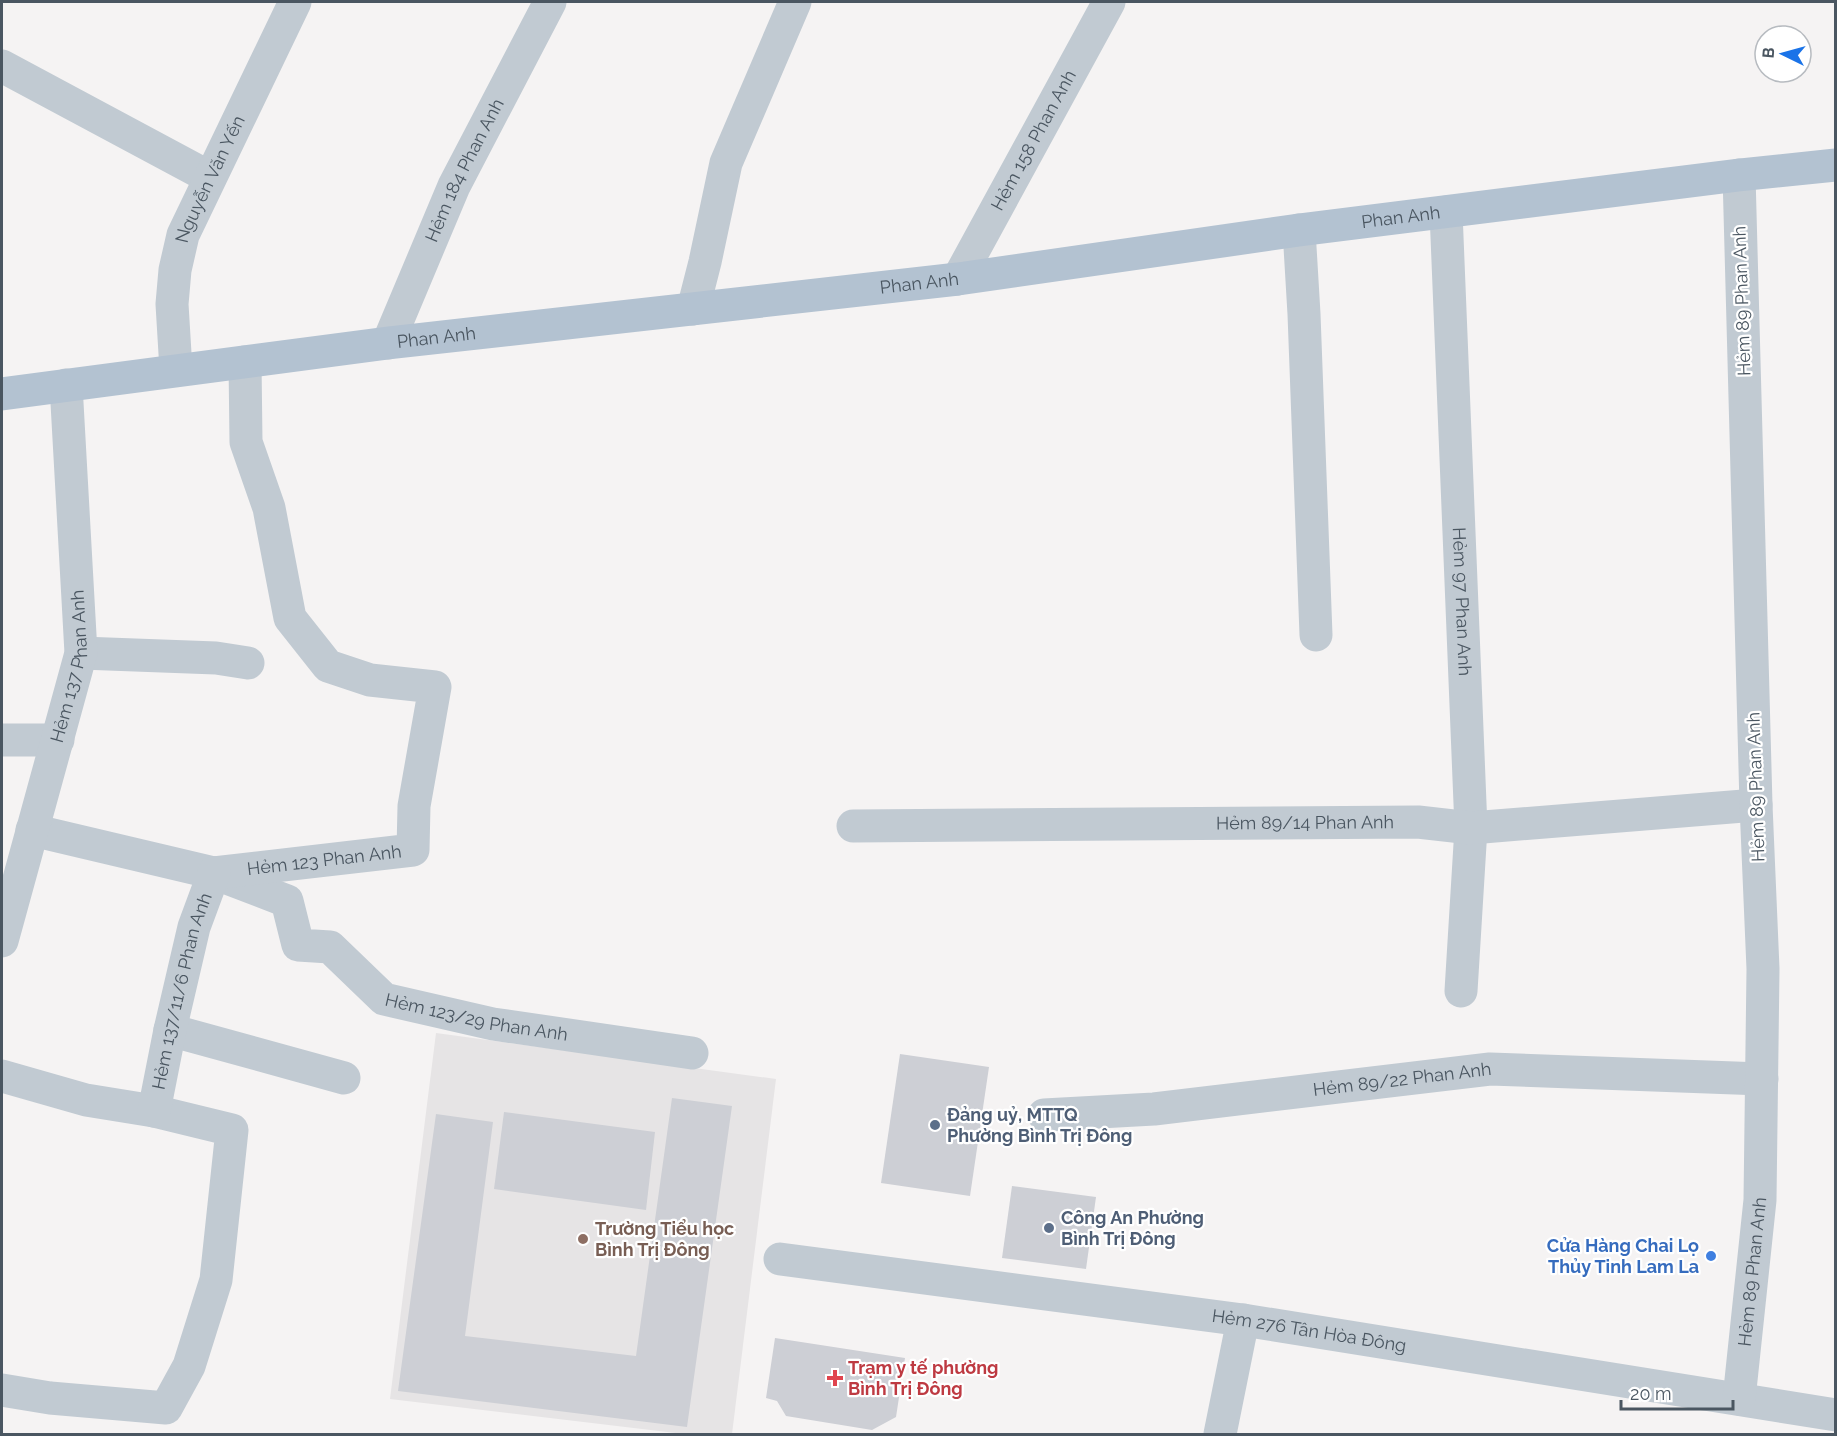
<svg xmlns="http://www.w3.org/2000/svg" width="1837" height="1436" viewBox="0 0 1837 1436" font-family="Raleway,sans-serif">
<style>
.education{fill:#e6e4e5}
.building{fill:#cdcfd5}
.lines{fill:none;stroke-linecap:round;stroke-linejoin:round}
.minor{stroke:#c1cad2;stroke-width:33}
.major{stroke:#b3c2d1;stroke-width:33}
.service-dot{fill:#5c6f8a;stroke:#fff;stroke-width:2}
.education-dot{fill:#8d6e63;stroke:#fff;stroke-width:2}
.shop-dot{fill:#3f7fe0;stroke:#fff;stroke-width:2}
.health-dot{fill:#e0444e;stroke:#fff;stroke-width:2}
.labels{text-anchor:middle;stroke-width:4.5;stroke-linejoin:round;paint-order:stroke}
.street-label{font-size:18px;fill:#4a5661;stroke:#fff}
.service-label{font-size:18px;font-weight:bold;fill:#4e5e75;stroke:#fff;text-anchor:start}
.education-label{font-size:18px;font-weight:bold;fill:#785e54;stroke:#fff;text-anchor:start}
.shop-label{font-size:18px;font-weight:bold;fill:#366cbe;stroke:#fff;text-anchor:end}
.health-label{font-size:18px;font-weight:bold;fill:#be3a42;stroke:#fff;text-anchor:start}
</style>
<rect width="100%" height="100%" fill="#f5f3f3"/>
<path class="education" d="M436,1033L776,1079L732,1434H684L390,1399Z"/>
<g class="building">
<path d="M900,1054L989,1067L970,1196L881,1183Z"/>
<path d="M672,1098L732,1106L687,1427L398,1391L436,1114L493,1122L465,1336L636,1356Z"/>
<path d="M504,1112L655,1132L646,1210L494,1189Z"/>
<path d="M1012,1186L1096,1197L1086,1269L1002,1258Z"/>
<path d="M775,1338L905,1358L896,1417L872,1430L786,1416L777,1401L766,1398Z"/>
</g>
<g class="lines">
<g class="minor">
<path d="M2,66L209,177"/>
<path id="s1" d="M1446,212L1471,828L1461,991"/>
<path d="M1299,230L1304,314L1316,635"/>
<path id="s2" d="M958,279L1109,2"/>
<path d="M693,309L705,262L726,163L795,2"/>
<path id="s3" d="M388,343L454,186L550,2"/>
<path id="s4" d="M176,370L172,304L175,270L183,235L295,2"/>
<path d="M81,653L216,658L248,663"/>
<path d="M2,740H58"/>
<path id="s5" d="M853,826L1418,822L1471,828L1756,805"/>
<path id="s6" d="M32,830L214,873L287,901L298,945L330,947L384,999L493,1024L692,1053"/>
<path id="s7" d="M214,873L413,850L414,806L435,687L370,680L328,666L290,618L269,508L246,442L245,362"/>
<path id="s8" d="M2,941L81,653L66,385"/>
<path d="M170,1030L344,1078"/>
<path d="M2,1076L86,1100L154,1111L232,1130L216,1280L189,1366L166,1408L50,1398L2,1390"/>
<path id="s9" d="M154,1111L170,1030L194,927L214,873"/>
<path id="s10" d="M1044,1115L1154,1109L1490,1069L1762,1079"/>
<path id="s11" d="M780,1259L1243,1320L1836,1415"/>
<path id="s12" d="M1739,1399L1760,1200L1763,969L1756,805L1739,175"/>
<path d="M1220,1434L1243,1320"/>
</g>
<path class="major" id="s13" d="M2,394L388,343L958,279L1299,230L1739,175L1836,165"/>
</g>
<g class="service-dot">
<circle cx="935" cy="1125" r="6"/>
<circle cx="1049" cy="1228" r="6"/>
</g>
<circle class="education-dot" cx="583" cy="1239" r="6"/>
<circle class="shop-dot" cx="1711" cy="1256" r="6"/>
<path class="health-dot" d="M832 1369h6v6h6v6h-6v6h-6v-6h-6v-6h6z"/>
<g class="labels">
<g class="street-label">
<text dy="6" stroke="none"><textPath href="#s2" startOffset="158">Hẻm 158 Phan Anh</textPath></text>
<text dy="6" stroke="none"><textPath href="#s3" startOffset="189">Hẻm 184 Phan Anh</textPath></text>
<text dy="6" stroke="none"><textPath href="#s4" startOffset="198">Nguyễn Văn Yến</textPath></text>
<text dy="6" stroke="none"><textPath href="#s13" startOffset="1410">Phan Anh</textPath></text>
<text dy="6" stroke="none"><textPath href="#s13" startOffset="924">Phan Anh</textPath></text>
<text transform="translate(1742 301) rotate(-92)" y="6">Hẻm 89 Phan Anh</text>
<text dy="6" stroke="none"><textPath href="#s13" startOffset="438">Phan Anh</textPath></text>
<text dy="6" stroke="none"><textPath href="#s1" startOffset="390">Hẻm 97 Phan Anh</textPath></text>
<text dy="6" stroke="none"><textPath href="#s8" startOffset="284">Hẻm 137 Phan Anh</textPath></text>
<text transform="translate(1756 787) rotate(-92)" y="6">Hẻm 89 Phan Anh</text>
<text dy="6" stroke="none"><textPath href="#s5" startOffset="452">Hẻm 89/14 Phan Anh</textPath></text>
<text dy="6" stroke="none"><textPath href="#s7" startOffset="111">Hẻm 123 Phan Anh</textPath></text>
<text dy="6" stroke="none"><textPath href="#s9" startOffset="123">Hẻm 137/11/6 Phan Anh</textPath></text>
<text dy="6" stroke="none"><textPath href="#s6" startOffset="512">Hẻm 123/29 Phan Anh</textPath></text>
<text dy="6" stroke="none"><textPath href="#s10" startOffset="360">Hẻm 89/22 Phan Anh</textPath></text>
<text dy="6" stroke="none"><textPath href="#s12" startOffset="128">Hẻm 89 Phan Anh</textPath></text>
<text dy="6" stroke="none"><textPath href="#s11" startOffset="534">Hẻm 276 Tân Hòa Đông</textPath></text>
</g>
<g class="service-label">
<text x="947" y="1121">Đảng uỷ, MTTQ<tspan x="947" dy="21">Phường Bình Trị Đông</tspan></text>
<text x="1061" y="1224">Công An Phường<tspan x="1061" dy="21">Bình Trị Đông</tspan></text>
</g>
<g class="education-label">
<text x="595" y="1235">Trường Tiểu học<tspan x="595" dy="21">Bình Trị Đông</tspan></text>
</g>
<g class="shop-label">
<text x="1699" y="1252">Cửa Hàng Chai Lọ<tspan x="1699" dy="21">Thủy Tinh Lam La</tspan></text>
</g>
<g class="health-label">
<text x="848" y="1374">Trạm y tế phường<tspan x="848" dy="21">Bình Trị Đông</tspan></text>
</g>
</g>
<rect width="1837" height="1436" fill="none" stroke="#4a5661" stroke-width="6"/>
<g transform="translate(1783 54) rotate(275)"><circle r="28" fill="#ffffff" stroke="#b7bbc0" stroke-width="1.5"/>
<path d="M0-4.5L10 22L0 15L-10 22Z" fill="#1a73e8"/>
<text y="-9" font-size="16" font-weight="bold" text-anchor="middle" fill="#4a5661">B</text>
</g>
<path d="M1621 1400v9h112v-9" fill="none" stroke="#4a5661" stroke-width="3"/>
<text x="1630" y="1400" font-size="18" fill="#4a5661" stroke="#ffffff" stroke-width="4.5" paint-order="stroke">20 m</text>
</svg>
